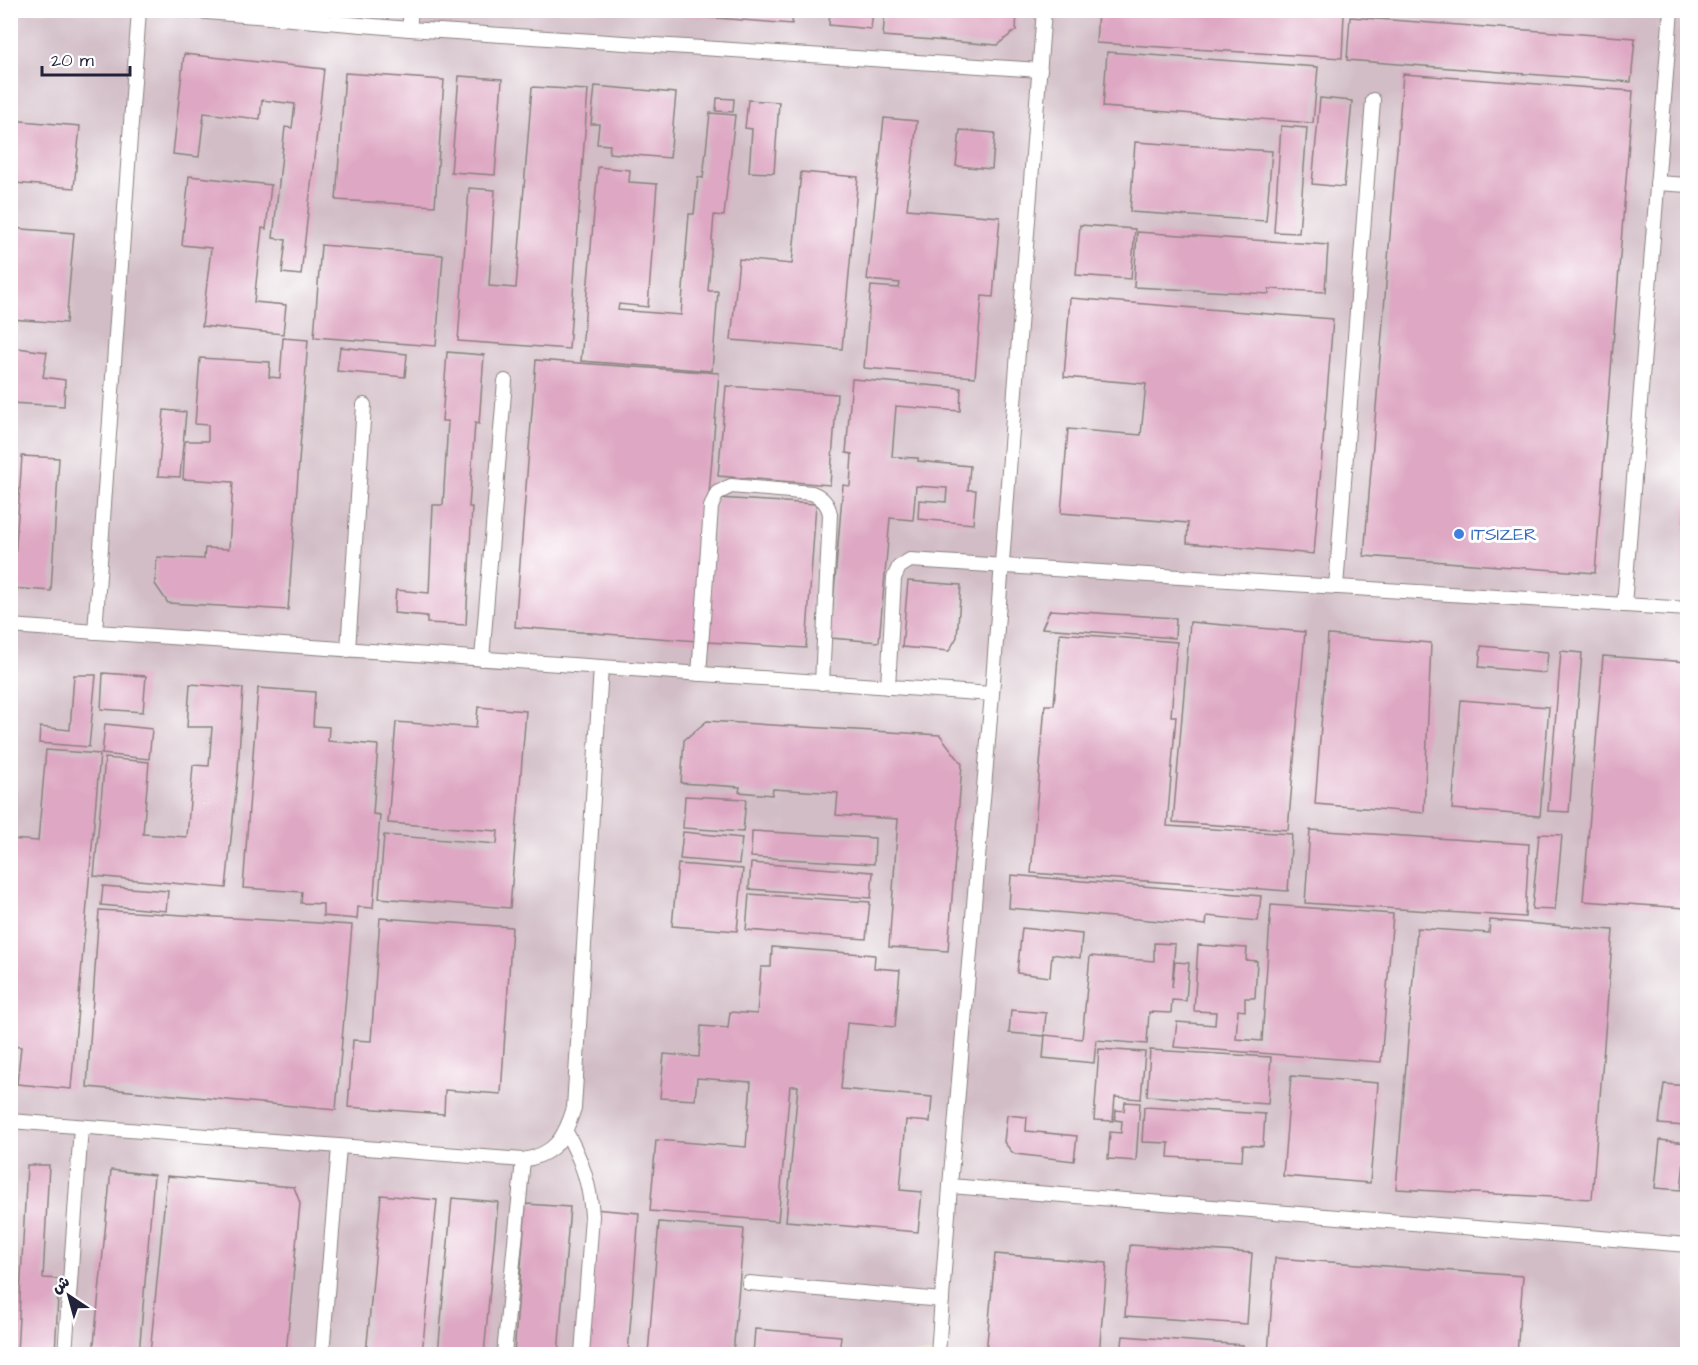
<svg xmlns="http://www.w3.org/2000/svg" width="1698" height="1365" viewBox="0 0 1698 1365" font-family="'Architects Daughter','Playpen Sans Arabic',sans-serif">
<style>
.industrial{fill:#d2bdc6}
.building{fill:#dea7c3}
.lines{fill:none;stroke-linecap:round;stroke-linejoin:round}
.lane-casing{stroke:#8a827f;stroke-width:16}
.lane{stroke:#fff;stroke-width:14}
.shop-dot{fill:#3f7fe0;stroke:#fff;stroke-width:2}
.labels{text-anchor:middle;stroke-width:6;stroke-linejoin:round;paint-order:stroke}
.shop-label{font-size:18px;fill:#366cbe;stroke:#fff;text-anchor:start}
</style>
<rect width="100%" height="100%" fill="#fff"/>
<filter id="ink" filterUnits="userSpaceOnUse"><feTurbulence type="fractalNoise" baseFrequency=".0167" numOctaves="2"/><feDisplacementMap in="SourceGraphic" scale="12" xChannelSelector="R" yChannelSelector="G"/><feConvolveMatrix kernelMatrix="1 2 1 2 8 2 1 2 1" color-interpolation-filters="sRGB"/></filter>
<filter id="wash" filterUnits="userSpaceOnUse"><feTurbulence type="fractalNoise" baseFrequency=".008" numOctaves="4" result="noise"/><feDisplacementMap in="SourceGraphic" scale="24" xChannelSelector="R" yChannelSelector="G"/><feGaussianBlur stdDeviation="1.35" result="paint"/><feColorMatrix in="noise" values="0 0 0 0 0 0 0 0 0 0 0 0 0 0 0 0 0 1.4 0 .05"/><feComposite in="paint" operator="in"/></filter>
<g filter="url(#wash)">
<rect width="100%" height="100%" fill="#f1e1c3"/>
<rect class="industrial" x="11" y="11" width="1676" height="1343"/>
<g id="blocks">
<g class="building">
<path d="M679,10H793L792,24L678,15Z"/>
<path d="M830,10H873L871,29L829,25Z"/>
<path d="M885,10H1017L1016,30L997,45L883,36Z"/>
<path d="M1098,10H1293L1344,14L1342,58L1096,43Z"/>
<path d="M1350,17L1635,38L1631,82L1347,60Z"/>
<path d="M1107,52L1318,67L1313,123L1103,107Z"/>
<path d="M184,54L324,69L301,275L282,273L286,240L273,238L285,127L292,128L295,104L262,100L260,119L204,113L199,157L173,154Z"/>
<path d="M345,73L444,80L435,206L336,200Z"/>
<path d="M1403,74L1633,91L1595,573L1364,556Z"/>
<path d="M459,76L502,79L495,175L451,172Z"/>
<path d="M595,86L676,93L670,158L609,153L610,145L597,144L599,124H591Z"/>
<path d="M532,87L588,90L569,349L458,341L469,188L495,190L489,286L516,288Z"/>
<path d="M717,98L734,99L733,112L716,111Z"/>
<path d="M1320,98L1352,101L1344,187L1312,184Z"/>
<path d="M748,100L779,102L774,173L749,172L752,129L745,128Z"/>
<path d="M710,113L735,115L724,216L714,215L708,291H718L712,371L581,361L598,167L630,170L629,182L657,184L648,307L619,304L618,310L681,315L689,214H694L698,177L703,178Z"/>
<path d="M884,118L917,121L907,209L1000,217L993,297L982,296L975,377L864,368L871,286L899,288L900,283L867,280Z"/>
<path d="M10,120L80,126L74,188L15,183L12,214H10Z"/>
<path d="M1281,126L1307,128L1299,233L1274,232Z"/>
<path d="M960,130L995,133L992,169L956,166Z"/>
<path d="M1135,142L1272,151L1266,221L1130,212Z"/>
<path d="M801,172L858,177L842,349L731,340L739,259L792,264Z"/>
<path d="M189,176L271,185L266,229L262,228L254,302L286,305L283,334L202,326L211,248L182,245Z"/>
<path d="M1080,225L1135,229L1131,279L1076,275Z"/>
<path d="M10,228L74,233L66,323L10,319Z"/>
<path d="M1137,232L1328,245L1325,292L1269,289V294L1134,287Z"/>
<path d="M321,245L443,255L436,346L314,337Z"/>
<path d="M1070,298L1333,319L1314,554L1187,543L1188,523L1061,513L1068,429L1141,435L1146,384L1064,377Z"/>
<path d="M283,338L308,340L288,610L168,603L155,584L157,557L204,559L205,548L229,549L233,482L183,479L185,441H208V425L195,424L200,358L270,362L269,377L280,378Z"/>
<path d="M10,347L47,352L43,377L65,380L64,406L10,403Z"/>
<path d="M340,347L407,354L405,377L337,371Z"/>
<path d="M447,352L484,355L479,424L475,423L469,507H472L466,625L427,623V616L394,613L396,590L429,593L433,505H443L448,421H442Z"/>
<path d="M536,360L719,373L697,641L515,627Z"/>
<path d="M852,379L961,388L960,411L896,406L892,457L918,458V461L970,466L968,490H976L973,524L918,519L919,500L946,502L947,488L916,486L913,520L890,518L879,642L830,638L843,485L850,486L852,454L846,453Z"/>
<path d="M726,386L837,394L830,485L718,476Z"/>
<path d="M164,410L186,412L180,477L158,476Z"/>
<path d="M22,456L59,458L51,591L13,588Z"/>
<path d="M1686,493H1688V575L1681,566Z"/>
<path d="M717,498L816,504L806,648L708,642Z"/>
<path d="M908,581L961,585L957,637L949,651L902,647Z"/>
<path d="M1050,610L1176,618L1175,638L1042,628Z"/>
<path d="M1190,622L1305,632L1288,830L1173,822Z"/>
<path d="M1060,633L1177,642L1171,716H1176L1167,826L1292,834L1288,891L1031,873L1045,705H1054Z"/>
<path d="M1328,635L1431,643L1424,813L1315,804Z"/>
<path d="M1481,646L1548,652L1546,673L1479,667Z"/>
<path d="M1561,651L1582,653L1569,812L1548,811Z"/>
<path d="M1603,656L1688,662V879L1685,908L1583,901Z"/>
<path d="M103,673L146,676L143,712L101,709Z"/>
<path d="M74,675H96L89,747L39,743L40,727L70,730Z"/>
<path d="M190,684L243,688L238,770L226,888L94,876L105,758L149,762L143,834L187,837L193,765L209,766L212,727H187Z"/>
<path d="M258,688L315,692L313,726L329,727L328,741L378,745L373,814L380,815L373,908L358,907L357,919L323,916V904L301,903L302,892L243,888Z"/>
<path d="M1461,700L1549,707L1540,816L1452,809Z"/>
<path d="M478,707L526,711L510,908L379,898L384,835L497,844L498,831L388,823L396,722L476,728Z"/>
<path d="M707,721L940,735L962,764L948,951L889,947L898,819L836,815L838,793L773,789L772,795L739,792L740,787L681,783L684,740Z"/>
<path d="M105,724L152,729L149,759L102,754Z"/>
<path d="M46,750L100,754L71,1089L17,1084L21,1047L10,1046V898L13,880H10V839L38,841Z"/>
<path d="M685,796L746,799L743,832L683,828Z"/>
<path d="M1310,830L1529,844L1525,917L1305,903Z"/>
<path d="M752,831L875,838L874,864L751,857Z"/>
<path d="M683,832L742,838L739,864L680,859Z"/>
<path d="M1539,834L1562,835L1555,910L1532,909Z"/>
<path d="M751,863L873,872L871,898L749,889Z"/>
<path d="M678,864L743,869L737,931L672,926Z"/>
<path d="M1011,875L1261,896L1258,921L1207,916L1206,925L1009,908Z"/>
<path d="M103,886L168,891L166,911L101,905Z"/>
<path d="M749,894L870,902L866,939L746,930Z"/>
<path d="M1271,905L1393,914L1381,1062L1174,1047L1177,1022L1215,1025L1216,1012L1194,1011L1198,945L1247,948L1246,960L1257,961L1255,998H1245V1011L1238,1010L1236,1039L1262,1041Z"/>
<path d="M99,910L352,925L336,1110L87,1087Z"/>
<path d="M380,918L512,927L501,1094L445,1090L444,1114L348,1107L353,1040L371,1041Z"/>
<path d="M1490,920L1613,930L1592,1199L1396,1189L1417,928L1489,933Z"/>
<path d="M1022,928L1082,934L1080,958L1052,954L1050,977L1017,973Z"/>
<path d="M1154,943L1175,944L1172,987L1175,962L1189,963L1186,1001L1172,1000L1171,1013L1149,1012L1147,1044L1096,1040L1094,1063L1043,1058L1045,1035L1082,1039L1090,956L1154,961Z"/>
<path d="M772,947L875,955L874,968L900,970L895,1027L847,1023L841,1089L932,1097L930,1122L906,1120L900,1190L922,1192L918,1232L786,1221L798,1086H790L778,1221L650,1211L656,1140L746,1147L751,1082L697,1078L695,1100L660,1098L664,1054L699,1057L701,1026L728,1028L730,1012L757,1014L761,967H771Z"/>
<path d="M1011,1010L1046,1013L1044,1036L1009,1033Z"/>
<path d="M1099,1049L1145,1052L1141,1099L1115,1097L1113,1121L1094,1120Z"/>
<path d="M1150,1050L1271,1057L1268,1104L1147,1096Z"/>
<path d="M1291,1076L1378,1083L1370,1183L1283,1176Z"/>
<path d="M1664,1084L1688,1086L1685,1126L1659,1124Z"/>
<path d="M1125,1102L1140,1103L1136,1161L1108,1159L1110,1132L1121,1133L1122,1121L1115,1120L1116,1110L1124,1111Z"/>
<path d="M1144,1107L1265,1114L1263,1146L1243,1145L1242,1161L1168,1157L1169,1143L1142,1142Z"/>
<path d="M1007,1115L1027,1117L1026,1131L1077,1136L1074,1161L1015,1154L1011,1151L1004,1142Z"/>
<path d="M1660,1140L1686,1143L1681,1190L1655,1188Z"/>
<path d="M27,1165H49L43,1278L59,1279L55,1354H17Z"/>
<path d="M111,1170L154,1175L139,1354H93Z"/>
<path d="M167,1176L294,1187L300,1203L286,1354H150Z"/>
<path d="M381,1195L437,1200L422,1354H366Z"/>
<path d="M452,1198L498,1202L484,1354H438Z"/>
<path d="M526,1204L570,1207L558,1354H514Z"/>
<path d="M593,1209L639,1213L628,1354H582Z"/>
<path d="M659,1222L744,1229L733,1354H648Z"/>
<path d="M1130,1245L1252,1253L1247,1324L1125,1316Z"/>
<path d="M995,1254L1107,1263L1099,1354H986Z"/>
<path d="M1275,1258L1523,1276L1517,1354H1268Z"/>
<path d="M755,1329L841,1336L839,1354H753Z"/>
<path d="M1123,1336L1243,1345V1354H1121Z"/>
</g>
</g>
</g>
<g filter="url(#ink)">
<use href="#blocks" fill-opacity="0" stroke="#8a827f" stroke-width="1.5"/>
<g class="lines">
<g class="lane-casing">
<g id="lane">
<path d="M184,10L409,29L1040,70"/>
<path d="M409,29L411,10"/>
<path d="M1657,183L1688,185"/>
<path d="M1336,587L1373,100"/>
<path d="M1624,605L1671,10"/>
<path d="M10,626L992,694"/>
<path d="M95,632L139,10"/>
<path d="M348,650L364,405"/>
<path d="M482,659L505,381"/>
<path d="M699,674L711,507L717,493L731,486L812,493C822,497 828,503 830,514L822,683"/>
<path d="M888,687L894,578L899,567L910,560L1688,609"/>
<path d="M10,1121L523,1160C556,1154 565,1137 574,1108L601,667"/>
<path d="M566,1132C582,1160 590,1185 592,1216L582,1354"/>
<path d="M950,1186L1688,1245"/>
<path d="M749,1283L942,1300"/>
<path d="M65,1354L81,1127"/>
<path d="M322,1354L339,1147"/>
<path d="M504,1354L523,1160"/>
<path d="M938,1354L950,1186L992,694L1044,10"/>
</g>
</g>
<use href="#lane" class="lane"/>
</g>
</g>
<circle class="shop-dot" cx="1459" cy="534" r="6"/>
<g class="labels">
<g class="shop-label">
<text x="1471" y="540">ITSIZER</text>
</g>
</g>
<rect width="1698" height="1365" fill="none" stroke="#fff" stroke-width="36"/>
<g transform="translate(69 1296) rotate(324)" stroke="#ffffff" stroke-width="4.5" paint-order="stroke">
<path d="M0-4.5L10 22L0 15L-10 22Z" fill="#22223b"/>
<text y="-9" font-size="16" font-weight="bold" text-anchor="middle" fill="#22223b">ش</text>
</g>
<path d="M42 66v9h88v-9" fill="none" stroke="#22223b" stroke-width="3"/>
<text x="51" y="66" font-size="18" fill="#22223b" stroke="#ffffff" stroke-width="4.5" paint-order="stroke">20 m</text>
</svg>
